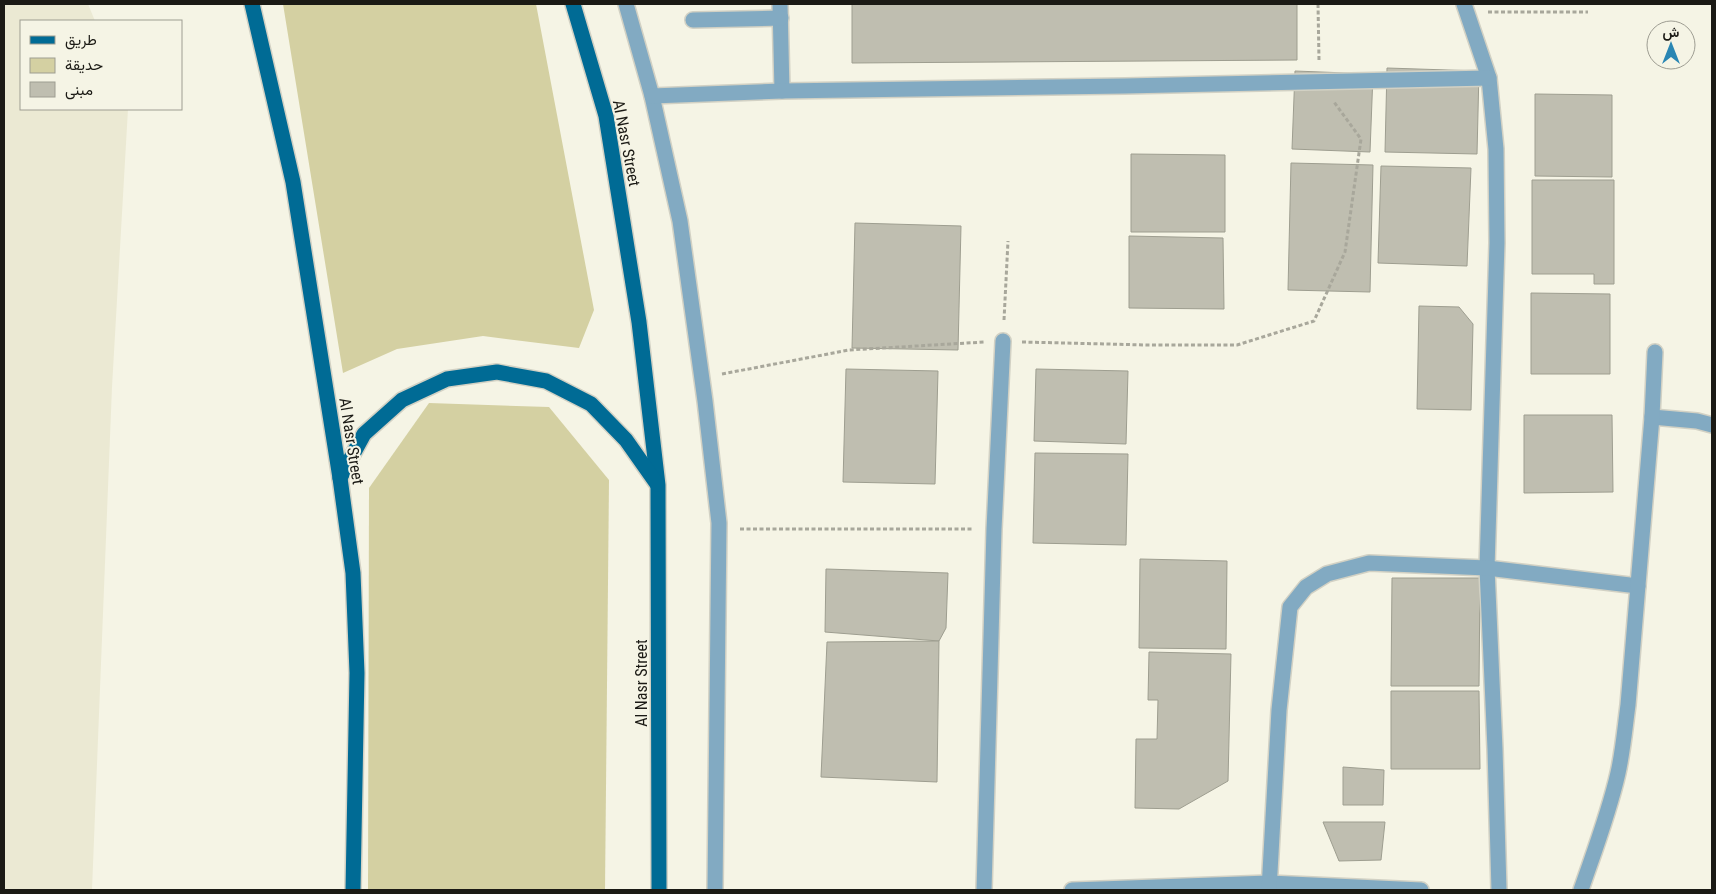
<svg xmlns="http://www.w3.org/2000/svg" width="1716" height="894" viewBox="0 0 1716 894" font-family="'Roboto Condensed',Vazirmatn,sans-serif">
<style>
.built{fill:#ebe9d3}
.green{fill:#d4d0a2}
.building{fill:#bfbeb0;stroke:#9e9e90}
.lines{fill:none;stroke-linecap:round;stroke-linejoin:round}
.minor-casing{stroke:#d2d1c4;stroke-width:18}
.major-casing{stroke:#d2d1c4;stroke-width:18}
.path{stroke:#a8a79b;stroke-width:3;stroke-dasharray:4 2.5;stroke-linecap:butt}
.minor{stroke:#82aac2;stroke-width:15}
.major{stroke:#006b95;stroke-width:15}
.labels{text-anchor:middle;stroke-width:4;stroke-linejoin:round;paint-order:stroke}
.street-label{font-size:16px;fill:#1b1a15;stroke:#f5f4e5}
</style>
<rect width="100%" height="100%" fill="#f5f4e5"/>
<path class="built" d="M4,4H88L95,21H21V109H128L112,387L92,890H4Z"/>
<g class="green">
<path d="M283,4H536L594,310L579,348L483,336L397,349L343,373Z"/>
<path d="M429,403L549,407L609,480L605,890H368L369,488Z"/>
</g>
<g class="building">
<path d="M852,4H1297V60L852,63Z"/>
<path d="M1387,68L1479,71L1477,154L1385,152Z"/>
<path d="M1295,71L1373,74L1370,152L1292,149Z"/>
<path d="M1535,94L1612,95V177L1535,176Z"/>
<path d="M1131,154L1225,155V232H1131Z"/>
<path d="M1291,163L1373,165L1370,292L1288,290Z"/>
<path d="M1381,166L1471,168L1467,266L1378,263Z"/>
<path d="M1532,180H1614V284H1594V274H1532Z"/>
<path d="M855,223L961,226L958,350L852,348Z"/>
<path d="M1129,236L1223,238L1224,309L1129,308Z"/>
<path d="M1531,293L1610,294V374H1531Z"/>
<path d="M1419,306L1459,307L1473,324L1471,410L1417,409Z"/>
<path d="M846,369L938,371L935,484L843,482Z"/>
<path d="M1036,369L1128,371L1126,444L1034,441Z"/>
<path d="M1524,415H1612L1613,492L1524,493Z"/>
<path d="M1035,453L1128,454L1126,545L1033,543Z"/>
<path d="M1140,559L1227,561L1226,649L1139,648Z"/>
<path d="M826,569L948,573L946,628L939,641L825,632Z"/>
<path d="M1392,578H1480L1479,686H1391Z"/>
<path d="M939,641L937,782L821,777L827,642Z"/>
<path d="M1149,652L1231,654L1228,781L1179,809L1135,808L1136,739H1157L1158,700H1148Z"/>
<path d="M1391,691H1479L1480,769H1391Z"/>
<path d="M1343,767L1384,770L1383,805H1343Z"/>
<path d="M1323,822H1385L1381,860L1339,861Z"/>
</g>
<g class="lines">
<g class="minor-casing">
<g id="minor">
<path d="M626,4L652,96L680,221L705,401L719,523L715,890"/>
<path d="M780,4L782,91"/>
<path d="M1464,4L1489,78L1496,149L1497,243L1487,568L1495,749L1499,890"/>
<path d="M693,20L781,18"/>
<path d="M652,96L782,91L1125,86L1489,78"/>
<path d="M1652,417L1697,421L1712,425"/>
<path d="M984,890L994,529L1003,341"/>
<path d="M1072,890L1269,883L1421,890"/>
<path d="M1269,890L1279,710L1290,607L1306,587L1327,574L1369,563L1487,568L1638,586"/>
<path d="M1581,890C1594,852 1609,813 1618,773C1623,751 1625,727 1628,705L1652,417L1655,352"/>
</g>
</g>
<g class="major-casing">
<g id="major">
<path d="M252,4L293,182L340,478L353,573L357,673L353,890"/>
<path d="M573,4L606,116L639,322L658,485L659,890"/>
<path d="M340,478L364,434L402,400L447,379L497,372L546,381L591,404L626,440L657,484"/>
</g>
</g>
<g class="path">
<path d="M1318,4L1319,60"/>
<path d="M1488,12H1588"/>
<path d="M1004,320L1008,241"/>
<path d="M1022,342L1148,345H1237L1314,321L1345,252L1361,139L1334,102"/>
<path d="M722,374L849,350L984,342"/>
<path d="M740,529H974"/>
</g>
<use href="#minor" class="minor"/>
<use href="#major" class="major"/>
</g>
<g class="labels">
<g class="street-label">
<text transform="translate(627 143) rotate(79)" y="6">Al Nasr Street</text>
<text transform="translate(352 441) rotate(81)" y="6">Al Nasr Street</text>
<text transform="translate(641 683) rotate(-90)" y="6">Al Nasr Street</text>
</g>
</g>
<rect width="1716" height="894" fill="none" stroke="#1b1a15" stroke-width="10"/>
<rect x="20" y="20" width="162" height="90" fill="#f5f4e5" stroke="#9e9d92"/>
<rect x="30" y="36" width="25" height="8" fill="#006b95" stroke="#9e9d92"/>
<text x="65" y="45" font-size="15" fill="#1b1a15">طريق</text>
<rect x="30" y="58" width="25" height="15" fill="#d4d0a2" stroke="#9e9d92"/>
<text x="65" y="70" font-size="15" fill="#1b1a15">حديقة</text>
<rect x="30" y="82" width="25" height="15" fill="#bfbeb0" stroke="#9e9d92"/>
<text x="65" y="95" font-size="15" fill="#1b1a15">مبنى</text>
<g transform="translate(1671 45)"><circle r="24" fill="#f5f4e5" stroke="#9e9d92"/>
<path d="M0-4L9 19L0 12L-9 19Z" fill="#2a86b3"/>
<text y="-8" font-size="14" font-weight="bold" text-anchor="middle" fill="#1b1a15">ش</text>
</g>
</svg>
